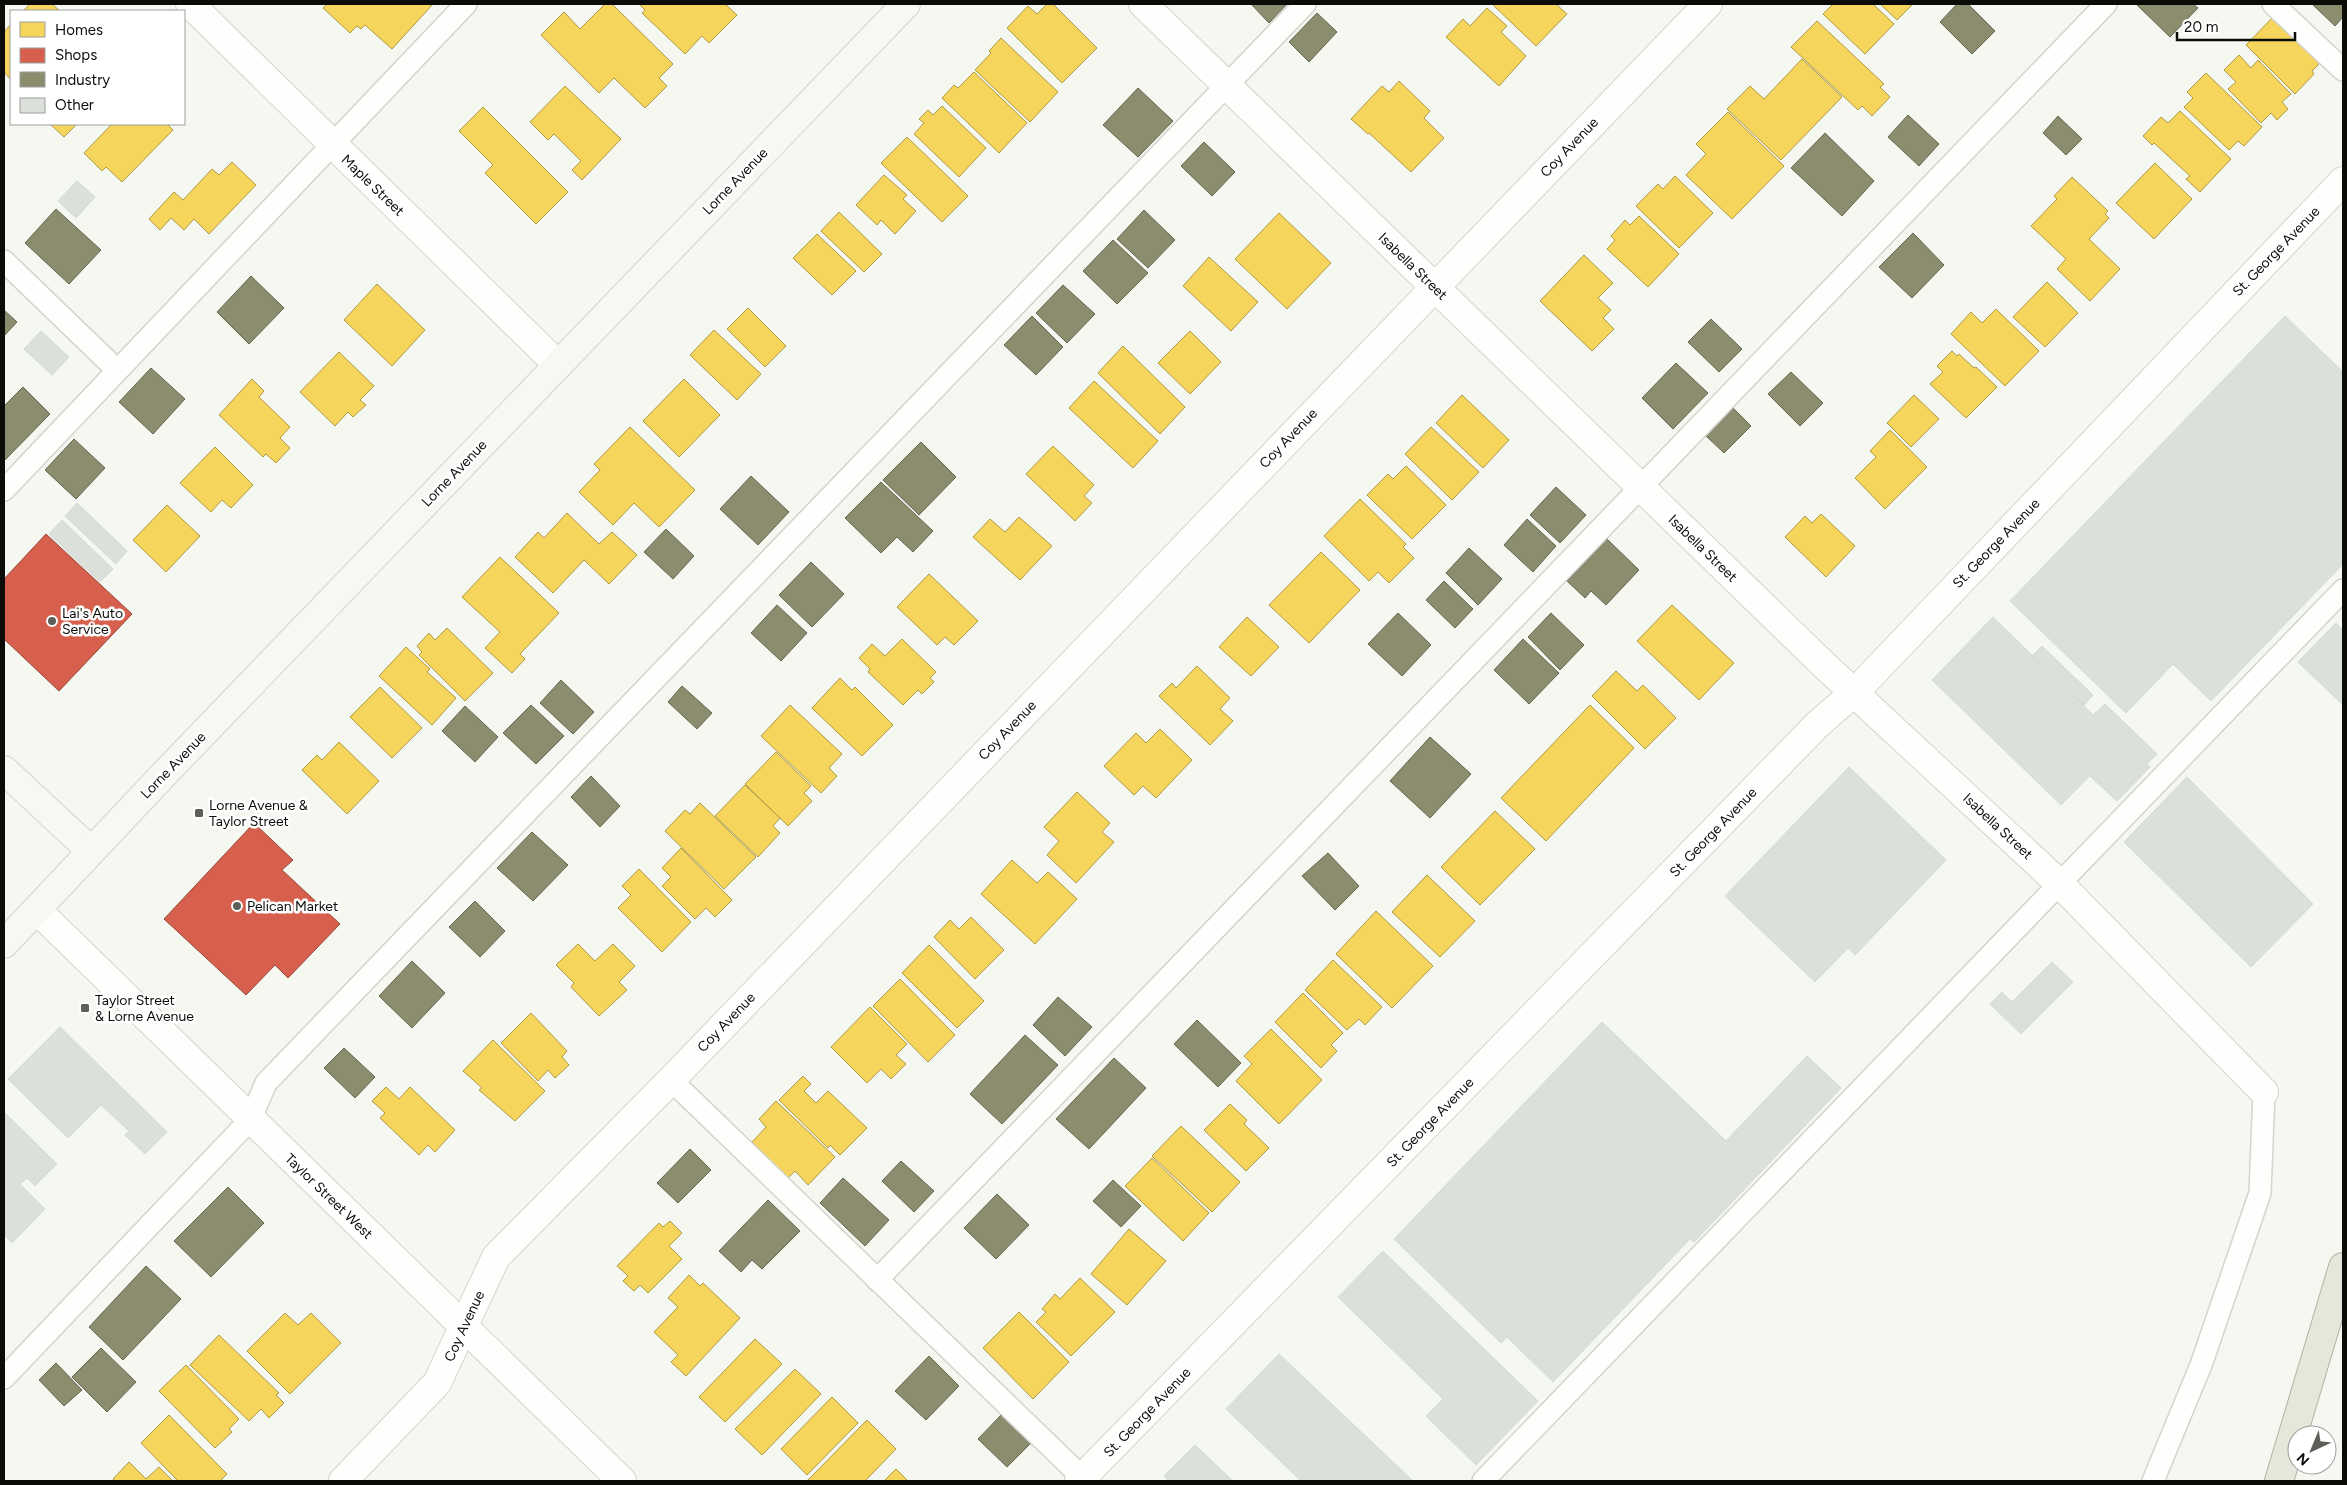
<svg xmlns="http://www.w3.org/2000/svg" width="2347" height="1485" viewBox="0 0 2347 1485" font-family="Figtree,sans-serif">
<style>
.homes{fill:#f6d55c;stroke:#b09943}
.shops{fill:#d6604d;stroke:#994738}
.industry{fill:#8c8c6e;stroke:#65664f}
.building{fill:#dce0da;stroke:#d6d9d3}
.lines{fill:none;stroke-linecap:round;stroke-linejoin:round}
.service-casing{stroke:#d2d4ce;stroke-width:24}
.minor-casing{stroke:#d2d4ce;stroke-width:30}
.tertiary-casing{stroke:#d2d4ce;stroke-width:30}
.secondary-casing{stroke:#d2d4ce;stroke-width:30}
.motorway-casing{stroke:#b3b3a4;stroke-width:30}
.service{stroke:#fefefd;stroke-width:21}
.minor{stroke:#fefefd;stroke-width:28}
.tertiary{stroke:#fefefd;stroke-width:28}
.secondary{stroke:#f7f7f3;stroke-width:28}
.motorway{stroke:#e7e6da;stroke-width:28}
.poi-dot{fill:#5d5f59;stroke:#fff;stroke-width:2}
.labels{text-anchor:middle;stroke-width:5;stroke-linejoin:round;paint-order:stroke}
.street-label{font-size:14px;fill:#0b0c08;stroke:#fff}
.poi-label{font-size:14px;fill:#0b0c08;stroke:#fff;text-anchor:start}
</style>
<rect width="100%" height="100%" fill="#f5f8f0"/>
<g class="homes">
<path d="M30,4H52L60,11H23Z"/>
<path d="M327,4H433L392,49L365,25L361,29L357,26L350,33L323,8Z"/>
<path d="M605,4H612L673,64L659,78L667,86L645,108L614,78L599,93L541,35L564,12L580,29Z"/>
<path d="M639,4H725L737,15L709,43L702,36L685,54L642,13L645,10Z"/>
<path d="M1047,4H1053L1097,48L1062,83L1007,28L1028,6L1037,14Z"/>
<path d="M1492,4H1556L1567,14L1536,46Z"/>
<path d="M1833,4H1873L1894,24L1865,54L1823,14Z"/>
<path d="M1880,4H1913L1897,20Z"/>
<path d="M1487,8L1507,26L1501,32L1526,56L1499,86L1446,37L1463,19L1470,26Z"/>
<path d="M2275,15L2322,61L2312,71L2314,74L2295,94L2246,45Z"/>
<path d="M1817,21L1884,84L1880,87L1890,97L1872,116L1862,106L1858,110L1791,47Z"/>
<path d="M11,24V80L4,72V32Z"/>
<path d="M1001,38L1058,92L1030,122L975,70L991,53L989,51Z"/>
<path d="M2239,55L2251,68L2258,60L2291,94L2282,102L2288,109L2277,120L2271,113L2261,123L2228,89L2236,82L2224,70Z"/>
<path d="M1802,59L1842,97L1781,160L1727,109L1750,86L1764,99Z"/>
<path d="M974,72L1027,123L999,153L942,98L954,85L958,88Z"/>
<path d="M2206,73L2262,127L2244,146L2238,141L2229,150L2184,107L2193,98L2187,92Z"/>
<path d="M1399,81L1430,111L1424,118L1444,138L1411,172L1369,133L1368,134L1351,119L1382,86L1389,92Z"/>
<path d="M565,86L621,139L582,180L572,170L581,161L554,134L548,140L530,122Z"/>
<path d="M942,106L986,148L959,177L914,134L924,123L919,119L928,110L933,115Z"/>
<path d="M483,107L568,192L536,224L485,173L493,165L459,131Z"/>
<path d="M2180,111L2231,159L2200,192L2186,179L2190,176L2154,143L2152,145L2143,136L2161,117L2168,123Z"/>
<path d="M1728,112L1784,166L1732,219L1686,175L1706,154L1696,144Z"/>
<path d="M50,124H77L64,137Z"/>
<path d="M112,124H167L173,130L122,182L106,167L102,171L84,153Z"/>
<path d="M907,137L968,196L942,222L881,163Z"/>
<path d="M232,162L256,185L209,234L194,219L184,230L171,218L160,230L149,219L174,192L183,200L212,169L219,175Z"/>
<path d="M2155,163L2192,199L2154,239L2116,203Z"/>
<path d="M884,175L907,195L903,199L916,211L895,234L881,220L877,225L856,205Z"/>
<path d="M1675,176L1713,213L1679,248L1636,206L1658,184L1663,189Z"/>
<path d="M2072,177L2108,211L2105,214L2109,218L2089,239L2120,269L2090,301L2057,269L2066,259L2031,226L2057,199L2054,196Z"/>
<path d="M839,212L882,254L864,272L821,231Z"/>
<path d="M1279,213L1331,263L1287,309L1235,259Z"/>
<path d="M1639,216L1679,254L1648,287L1607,249L1615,240L1611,236L1625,220L1630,225Z"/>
<path d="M817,234L856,271L832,295L793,258Z"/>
<path d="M1584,255L1613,283L1598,298L1611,310L1603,318L1614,329L1592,351L1540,301Z"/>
<path d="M1209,257L1258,302L1231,331L1183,286Z"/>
<path d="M2047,282L2078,313L2045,347L2013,317Z"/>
<path d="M377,284L425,330L392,366L344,320Z"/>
<path d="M748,308L786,346L765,367L727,329Z"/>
<path d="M1996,309L2039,351L2005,386L1951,334L1971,312L1982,323Z"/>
<path d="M714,330L761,374L737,400L690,355Z"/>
<path d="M1190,331L1221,362L1190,394L1158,363Z"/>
<path d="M1123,346L1185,407L1160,434L1098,373Z"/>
<path d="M1952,351L1957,356L1959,354L1974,368L1976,367L1997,387L1966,418L1930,384L1943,372L1937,366Z"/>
<path d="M339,352L374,386L360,400L366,405L353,417L348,412L335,426L300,392Z"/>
<path d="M252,379L264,391L259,397L290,427L280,438L290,448L276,463L266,454L263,457L219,415Z"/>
<path d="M684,379L720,415L679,457L643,421Z"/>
<path d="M1094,381L1158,441L1133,468L1069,408Z"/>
<path d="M1462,395L1509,440L1483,468L1436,423Z"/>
<path d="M1914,395L1939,419L1911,447L1887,423Z"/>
<path d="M630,427L695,490L659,527L634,503L613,525L579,492L600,470L594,464Z"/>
<path d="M1431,427L1479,472L1452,500L1405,454Z"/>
<path d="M1890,430L1927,467L1885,509L1855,478L1876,457L1870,451Z"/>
<path d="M1053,446L1094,485L1084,496L1092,503L1075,521L1026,474Z"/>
<path d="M215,447L253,485L231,508L222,500L211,512L180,483Z"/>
<path d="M1406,466L1446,505L1412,539L1367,495L1388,474L1393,479Z"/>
<path d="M1360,499L1406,544L1403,547L1414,558L1389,583L1378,572L1369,581L1324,536Z"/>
<path d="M167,505L200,536L166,572L133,540Z"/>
<path d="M567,513L599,544L612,532L637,555L609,584L584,560L553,593L515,557L538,532L544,538Z"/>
<path d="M1821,514L1855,546L1826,577L1785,537L1805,516L1812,523Z"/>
<path d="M1019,517L1052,546L1020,580L973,537L990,519L1005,532Z"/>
<path d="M1321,552L1360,590L1309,643L1269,605Z"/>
<path d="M500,557L559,613L520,654L525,659L512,673L485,648L500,632L462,597Z"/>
<path d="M929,574L978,621L954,645L945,637L937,645L897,607Z"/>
<path d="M1672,605L1734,663L1699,700L1637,641Z"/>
<path d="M1247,617L1279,647L1251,676L1219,647Z"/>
<path d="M447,628L493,673L465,701L419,655L422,652L417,646L429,633L435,640Z"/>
<path d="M902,639L936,672L930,678L934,682L922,694L918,690L903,705L868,672L870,669L859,658L872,644L885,656Z"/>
<path d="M406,647L430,669L427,672L456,698L432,725L379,676Z"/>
<path d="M1197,666L1230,698L1220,709L1233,721L1210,745L1159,696L1172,683L1176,688Z"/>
<path d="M1616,671L1637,691L1643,685L1676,718L1645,749L1592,696Z"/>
<path d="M840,678L852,690L855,687L893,725L862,756L812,708Z"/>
<path d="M380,687L422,728L392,758L350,717Z"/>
<path d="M790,705L842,754L829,768L837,776L821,793L761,736Z"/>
<path d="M1590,705L1634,748L1546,841L1501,798Z"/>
<path d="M1160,729L1192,760L1156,798L1143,786L1134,795L1104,766L1136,733L1146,743Z"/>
<path d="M339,742L379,781L347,814L302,770L317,755L322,760Z"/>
<path d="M776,752L811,786L804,793L812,801L788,826L745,784Z"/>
<path d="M745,785L780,818L773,826L780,833L758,857L715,816Z"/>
<path d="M1077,792L1110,823L1102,832L1114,842L1076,883L1047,855L1059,841L1044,827Z"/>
<path d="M700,803L756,857L724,889L665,831L685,810L690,814Z"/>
<path d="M1495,811L1535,849L1480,905L1441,867Z"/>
<path d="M681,848L732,900L715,917L706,908L695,919L662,886L671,877L662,868Z"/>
<path d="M1012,860L1037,883L1048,872L1077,899L1035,944L981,894Z"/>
<path d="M639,869L691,922L662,952L618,908L631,895L622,886Z"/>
<path d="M1427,875L1475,921L1440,957L1392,912Z"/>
<path d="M1376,911L1433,966L1392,1008L1336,954Z"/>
<path d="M971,917L1004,950L975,979L934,937L950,920L959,929Z"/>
<path d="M578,944L595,961L613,944L635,966L619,982L627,990L599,1016L571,987L574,983L556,965Z"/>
<path d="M929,945L984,1001L957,1028L902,973Z"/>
<path d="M1333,960L1382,1007L1365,1025L1359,1019L1347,1030L1305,990Z"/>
<path d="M900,979L955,1035L928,1062L873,1006Z"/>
<path d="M1303,993L1343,1033L1331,1045L1337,1051L1321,1068L1275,1022Z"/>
<path d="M870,1007L907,1044L896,1055L906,1064L891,1079L881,1069L867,1083L831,1047Z"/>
<path d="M531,1013L567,1051L562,1057L569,1065L555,1078L548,1070L538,1081L501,1043Z"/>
<path d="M1271,1029L1322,1080L1279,1124L1236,1081L1252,1064L1244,1056Z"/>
<path d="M493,1040L545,1091L515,1121L479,1090L482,1088L463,1071Z"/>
<path d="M803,1076L811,1084L804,1091L816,1103L828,1091L867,1128L840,1155L830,1145L828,1148L779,1100Z"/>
<path d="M386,1087L399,1099L410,1087L455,1130L435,1152L428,1145L419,1155L380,1118L385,1113L372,1101Z"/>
<path d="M776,1101L835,1157L808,1185L795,1171L788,1178L752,1142L766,1127L759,1119Z"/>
<path d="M1230,1104L1247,1120L1244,1124L1269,1148L1246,1171L1204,1130Z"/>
<path d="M1181,1126L1240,1182L1212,1212L1152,1156Z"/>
<path d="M1152,1158L1209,1213L1183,1241L1125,1186Z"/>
<path d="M670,1221L682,1233L669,1246L682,1259L648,1293L640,1285L634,1291L623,1281L628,1276L617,1266L659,1223L663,1227Z"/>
<path d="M1129,1229L1166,1261L1127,1305L1091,1274Z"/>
<path d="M689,1275L700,1286L703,1283L740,1318L686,1376L671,1362L678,1355L654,1332L678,1307L668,1298Z"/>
<path d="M1080,1278L1115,1312L1071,1356L1036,1322L1046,1312L1042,1309L1055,1294L1060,1299Z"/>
<path d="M1019,1312L1069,1362L1033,1399L983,1348Z"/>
<path d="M285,1313L298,1325L311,1313L341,1343L290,1394L247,1351Z"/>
<path d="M219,1335L279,1393L276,1395L284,1403L269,1418L261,1409L249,1421L190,1365Z"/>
<path d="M755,1339L782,1364L725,1422L699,1397Z"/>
<path d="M186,1365L239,1419L229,1429L232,1432L215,1448L159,1391Z"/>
<path d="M795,1369L821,1394L762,1455L735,1429Z"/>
<path d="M832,1397L858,1423L807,1475L781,1449Z"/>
<path d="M169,1415L227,1474L220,1481H178L141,1443Z"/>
<path d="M867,1420L896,1449L865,1481H807Z"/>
<path d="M129,1462L146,1479L159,1467L173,1481H116L113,1479Z"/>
<path d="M896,1469L908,1481H884Z"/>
</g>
<g class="shops">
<path d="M46,534L132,614L59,691L4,639V579Z"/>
<path d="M254,823L293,860L282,870L340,924L288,978L275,965L246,995L164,919Z"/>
</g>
<g class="industry">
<path d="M1251,4H1287L1269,23Z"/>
<path d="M1957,4H1968L1995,31L1972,54L1940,22Z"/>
<path d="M2138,4H2193L2198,8L2170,37L2137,5Z"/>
<path d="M2312,4H2343V17L2335,26Z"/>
<path d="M1317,13L1337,32L1309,62L1289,42Z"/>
<path d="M1138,88L1173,121L1138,157L1103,125Z"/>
<path d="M1908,115L1939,144L1919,166L1888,137Z"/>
<path d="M2058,116L2082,139L2066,155L2043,133Z"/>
<path d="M1825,133L1874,181L1842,216L1791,168Z"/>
<path d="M1204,142L1235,172L1212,196L1181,166Z"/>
<path d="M56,209L101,250L69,284L25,243Z"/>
<path d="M1144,210L1175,240L1148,268L1117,239Z"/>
<path d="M1913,233L1944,265L1912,298L1879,267Z"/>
<path d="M1113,240L1148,273L1117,304L1083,271Z"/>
<path d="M251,276L284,308L249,344L217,312Z"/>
<path d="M1063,285L1095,314L1067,343L1036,313Z"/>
<path d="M4,310L17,322L4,336Z"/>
<path d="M1032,316L1063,347L1036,375L1004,345Z"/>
<path d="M1711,319L1742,349L1719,372L1688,342Z"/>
<path d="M1676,363L1708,393L1673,429L1642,398Z"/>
<path d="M151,368L185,399L153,434L119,402Z"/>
<path d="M1791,372L1823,403L1800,426L1768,394Z"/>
<path d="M23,387L50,414L4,461V406Z"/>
<path d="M1732,407L1751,426L1724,453L1705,435Z"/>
<path d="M74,439L105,468L76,499L45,470Z"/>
<path d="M921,442L956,477L919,515L883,480Z"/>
<path d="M751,476L789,512L758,545L720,509Z"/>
<path d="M881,482L933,531L913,552L897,537L881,553L845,518Z"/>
<path d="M1556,487L1586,515L1560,543L1530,515Z"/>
<path d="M1527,519L1556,546L1533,572L1504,545Z"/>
<path d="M666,529L694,556L673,579L644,552Z"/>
<path d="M1607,539L1639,570L1606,605L1591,591L1585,598L1567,581Z"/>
<path d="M1469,548L1502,579L1478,605L1446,573Z"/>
<path d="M811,562L844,594L812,627L779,595Z"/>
<path d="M1444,581L1473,609L1455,628L1426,600Z"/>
<path d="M777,605L807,633L781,661L751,633Z"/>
<path d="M1398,613L1431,645L1402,676L1368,644Z"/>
<path d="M1551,613L1584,645L1560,670L1528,637Z"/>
<path d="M1523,639L1559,673L1529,704L1494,670Z"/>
<path d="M561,680L594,712L573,734L540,703Z"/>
<path d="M682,686L712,713L697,729L668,702Z"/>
<path d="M531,705L564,736L536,764L503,733Z"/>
<path d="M465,706L498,737L475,762L442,731Z"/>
<path d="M1430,737L1471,774L1430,818L1390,781Z"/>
<path d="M591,776L620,806L600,827L571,797Z"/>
<path d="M532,832L568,865L533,901L497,868Z"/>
<path d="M1328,853L1359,886L1335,910L1302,876Z"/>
<path d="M475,901L505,931L480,957L449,927Z"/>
<path d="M412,961L445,993L412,1028L379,996Z"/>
<path d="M1058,997L1092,1027L1065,1056L1033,1025Z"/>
<path d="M1197,1020L1241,1063L1218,1087L1174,1044Z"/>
<path d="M1025,1035L1058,1065L1002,1124L970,1094Z"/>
<path d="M344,1048L375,1077L355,1098L324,1068Z"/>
<path d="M1114,1058L1146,1088L1089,1149L1056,1119Z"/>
<path d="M690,1149L711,1170L678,1203L657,1183Z"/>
<path d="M901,1161L934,1191L914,1212L882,1181Z"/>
<path d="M843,1178L889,1220L865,1246L820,1203Z"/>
<path d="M1113,1180L1141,1206L1121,1227L1093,1201Z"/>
<path d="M228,1187L264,1223L211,1277L174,1241Z"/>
<path d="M997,1194L1029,1225L996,1259L964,1228Z"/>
<path d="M768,1200L800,1231L762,1269L752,1260L741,1272L719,1251Z"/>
<path d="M146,1266L181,1299L123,1360L89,1327Z"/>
<path d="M101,1348L136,1382L107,1412L72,1377Z"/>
<path d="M929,1356L959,1386L926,1420L895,1391Z"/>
<path d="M56,1363L82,1390L64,1406L39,1380Z"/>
<path d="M1003,1413L1033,1441L1007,1467L978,1439Z"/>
</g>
<g class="building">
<path d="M77,181L95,197L76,218L58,201Z"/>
<path d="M2285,316L2343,372V564L2211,701L2173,664L2126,713L2010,601Z"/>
<path d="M41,331L69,357L52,375L24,349Z"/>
<path d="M77,503L127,551L116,564L65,516Z"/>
<path d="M62,520L113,569L100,582L49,534Z"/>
<path d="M1993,617L2122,743L2061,805L1932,680Z"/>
<path d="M2336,623L2343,631V705L2298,662Z"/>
<path d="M2042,646L2093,695L2084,705L2033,655Z"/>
<path d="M2105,704L2157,754L2147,764L2150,767L2117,801L2090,776L2122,743L2093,715Z"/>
<path d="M1849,767L1946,860L1855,955L1848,948L1815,982L1725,896Z"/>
<path d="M2187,777L2313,904L2251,967L2124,842Z"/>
<path d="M2052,962L2073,982L2021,1034L1990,1004L2002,992L2012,1002Z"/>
<path d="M1602,1022L1726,1141L1807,1056L1841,1088L1694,1242L1690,1239L1553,1382L1507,1337L1501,1343L1394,1239Z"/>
<path d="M60,1027L167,1132L145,1154L125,1135L129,1131L101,1105L68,1138L8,1079Z"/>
<path d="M4,1112L57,1164L35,1186L27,1178L20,1184L45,1209L12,1243L4,1235Z"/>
<path d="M1383,1251L1538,1401L1476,1465L1426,1416L1443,1399L1338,1297Z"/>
<path d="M1279,1354L1412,1480L1410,1481H1301L1226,1409Z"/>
<path d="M1195,1445L1233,1481H1169L1164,1476Z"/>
</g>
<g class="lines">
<g class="service-casing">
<g id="service">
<path d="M2273,4L2343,70"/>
<path d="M4,261L117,370"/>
<path d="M4,490L466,4"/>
<path d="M671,1080L1086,1481"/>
<path d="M877,1280L2106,4"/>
<path d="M4,1378L250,1120L266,1083L1305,4"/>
<path d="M1483,1481L2343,590"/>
<path d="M2153,1481L2201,1365L2260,1193L2264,1092"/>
</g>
</g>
<g class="minor-casing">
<g id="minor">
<path d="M190,4L558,365"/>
<path d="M1143,4L1823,664L2061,885L2264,1092"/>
<path d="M343,1481L437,1383L496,1257L671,1080L1708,4"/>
<path d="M1079,1481L1818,724L1855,692L2343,181"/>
</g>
</g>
<g class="tertiary-casing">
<path id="tertiary" d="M37,910L622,1481"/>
</g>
<g class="secondary-casing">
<g id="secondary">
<path d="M4,770L91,851"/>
<path d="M4,944L168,770L906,4"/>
</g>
</g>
<g class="motorway-casing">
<path id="motorway" d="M2279,1481L2343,1267"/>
</g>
<use href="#service" class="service"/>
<use href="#minor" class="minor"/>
<use href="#tertiary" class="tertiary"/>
<use href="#secondary" class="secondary"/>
<use href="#motorway" class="motorway"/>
</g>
<g class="poi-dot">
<circle cx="52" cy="621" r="5"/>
<rect x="194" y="808" width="10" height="10" rx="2.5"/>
<circle cx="237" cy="906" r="5"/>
<rect x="80" y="1003" width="10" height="10" rx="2.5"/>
</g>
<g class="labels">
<g class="street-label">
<text transform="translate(1569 147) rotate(-46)" y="5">Coy Avenue</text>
<text transform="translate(735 181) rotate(-46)" y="5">Lorne Avenue</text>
<text transform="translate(373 185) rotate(44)" y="5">Maple Street</text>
<text transform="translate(2276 251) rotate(-46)" y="5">St. George Avenue</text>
<text transform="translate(1413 266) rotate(44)" y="5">Isabella Street</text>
<text transform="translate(1288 438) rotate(-46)" y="5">Coy Avenue</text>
<text transform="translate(454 473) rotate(-46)" y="5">Lorne Avenue</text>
<text transform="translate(1996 543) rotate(-46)" y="5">St. George Avenue</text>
<text transform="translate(1703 548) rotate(44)" y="5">Isabella Street</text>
<text transform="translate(1007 730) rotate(-46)" y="5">Coy Avenue</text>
<text transform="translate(173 765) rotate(-46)" y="5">Lorne Avenue</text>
<text transform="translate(1998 826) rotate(43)" y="5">Isabella Street</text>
<text transform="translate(1713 832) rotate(-46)" y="5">St. George Avenue</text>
<text transform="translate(726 1022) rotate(-46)" y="5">Coy Avenue</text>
<text transform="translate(1430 1122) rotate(-46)" y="5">St. George Avenue</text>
<text transform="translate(329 1196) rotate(44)" y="5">Taylor Street West</text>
<text transform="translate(464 1326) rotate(-65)" y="5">Coy Avenue</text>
<text transform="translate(1147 1412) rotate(-46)" y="5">St. George Avenue</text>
</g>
<g class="poi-label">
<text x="62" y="618">Lai's Auto<tspan x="62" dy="16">Service</tspan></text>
<text x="209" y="810">Lorne Avenue &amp;<tspan x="209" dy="16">Taylor Street</tspan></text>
<text x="247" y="911">Pelican Market</text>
<text x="95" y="1005">Taylor Street<tspan x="95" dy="16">&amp; Lorne Avenue</tspan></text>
</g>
</g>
<rect width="2347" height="1485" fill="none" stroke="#0b0c08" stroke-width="10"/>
<rect x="10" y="10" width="175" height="115" fill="#ffffff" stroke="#9d9e9c"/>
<rect x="20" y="22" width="25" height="15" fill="#f6d55c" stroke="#9d9e9c"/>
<text x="55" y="35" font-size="15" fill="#0b0c08">Homes</text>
<rect x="20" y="48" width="25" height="15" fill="#d6604d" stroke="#9d9e9c"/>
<text x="55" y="60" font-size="15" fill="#0b0c08">Shops</text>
<rect x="20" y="72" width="25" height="15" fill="#8c8c6e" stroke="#9d9e9c"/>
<text x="55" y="85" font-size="15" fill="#0b0c08">Industry</text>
<rect x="20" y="98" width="25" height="15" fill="#dce0da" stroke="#9d9e9c"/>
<text x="55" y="110" font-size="15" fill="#0b0c08">Other</text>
<g transform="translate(2312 1450) rotate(224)"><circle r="24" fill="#ffffff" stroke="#9d9e9c"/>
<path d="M0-4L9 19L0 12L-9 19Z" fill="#5d5f59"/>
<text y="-8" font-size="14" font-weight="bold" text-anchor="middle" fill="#0b0c08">N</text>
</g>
<path d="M2177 32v8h118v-8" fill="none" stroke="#0b0c08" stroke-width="2.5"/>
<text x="2184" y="32" font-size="15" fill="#0b0c08" stroke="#ffffff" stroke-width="4" paint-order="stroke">20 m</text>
</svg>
